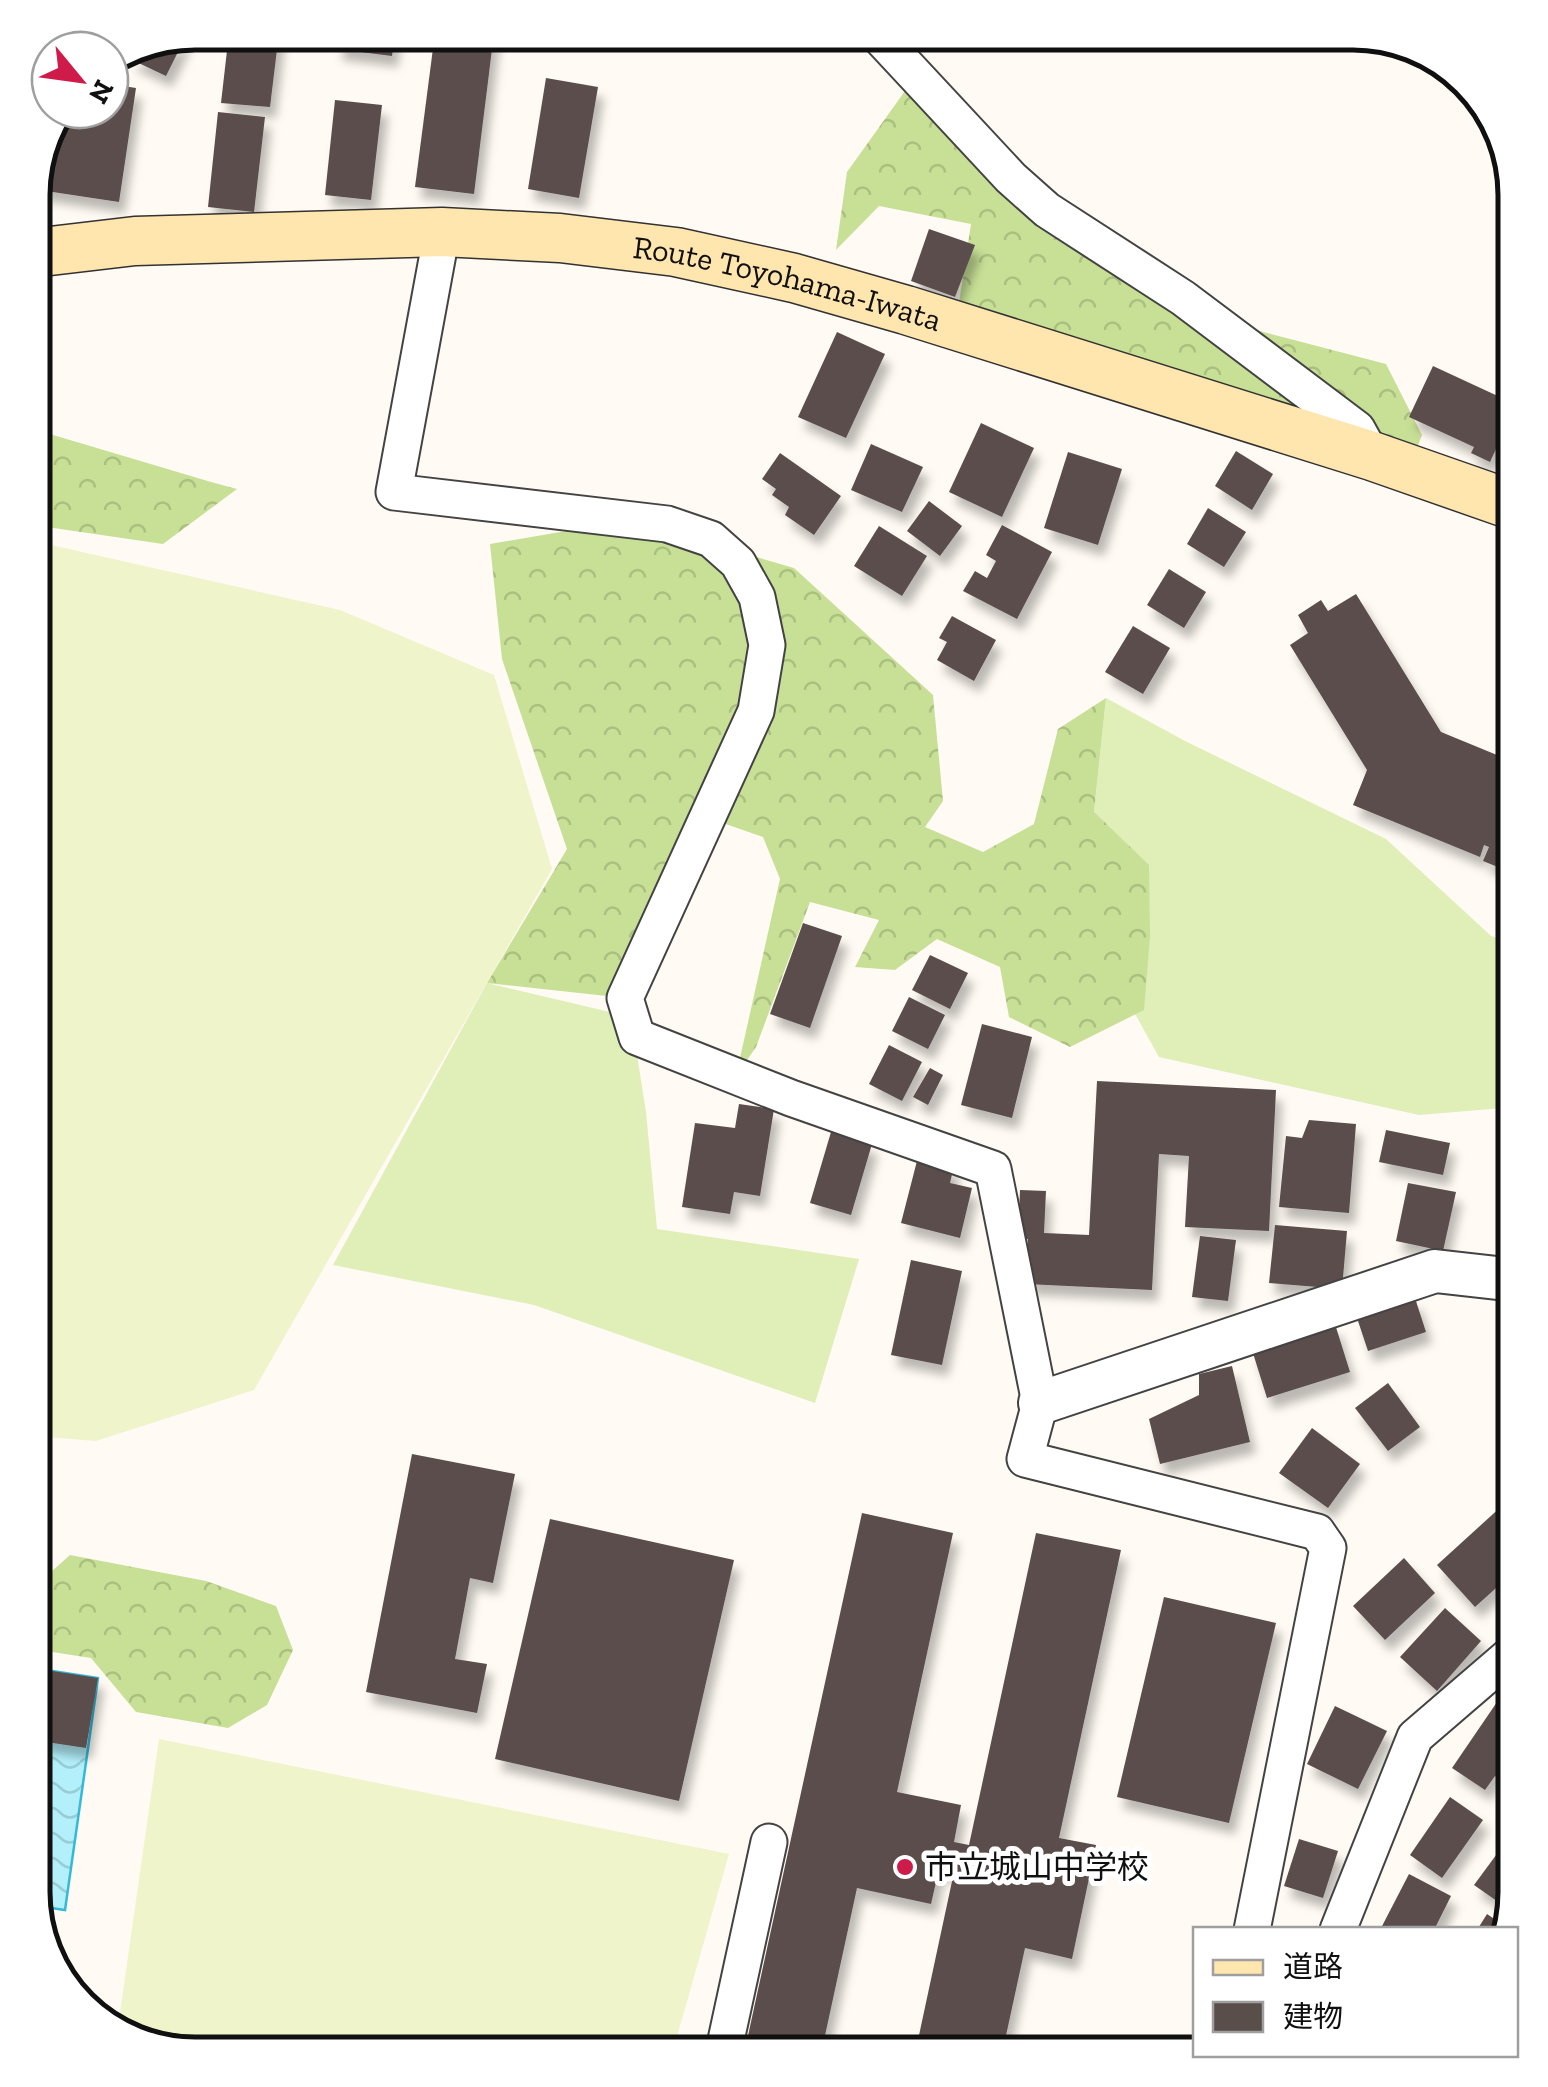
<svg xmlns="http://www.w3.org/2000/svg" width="1548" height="2087" viewBox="0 0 1548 2087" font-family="'Zilla Slab','Noto Sans JP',serif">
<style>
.grass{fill:#e0eeb8}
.forest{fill:url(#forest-crowns)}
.pitch{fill:#eff4cb}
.water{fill:url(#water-waves);stroke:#33bad9;stroke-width:2.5}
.building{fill:#5a4e4b;filter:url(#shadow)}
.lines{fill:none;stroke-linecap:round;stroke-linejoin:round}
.minor-casing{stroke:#434343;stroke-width:39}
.tertiary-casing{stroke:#434343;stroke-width:46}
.secondary-casing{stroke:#323232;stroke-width:51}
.minor{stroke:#fff;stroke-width:35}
.tertiary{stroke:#fff;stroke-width:42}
.secondary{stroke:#ffe5ae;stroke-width:48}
.poi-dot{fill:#ce1b4a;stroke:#fff;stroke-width:4}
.labels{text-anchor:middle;stroke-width:10;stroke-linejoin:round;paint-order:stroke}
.street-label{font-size:32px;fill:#101010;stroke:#fff}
.poi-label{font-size:32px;fill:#101010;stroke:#fff;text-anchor:start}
.rim{fill:none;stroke:#101010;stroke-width:5}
</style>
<defs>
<pattern id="forest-crowns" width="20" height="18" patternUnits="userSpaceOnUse" patternTransform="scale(2.5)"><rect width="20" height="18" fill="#c7e096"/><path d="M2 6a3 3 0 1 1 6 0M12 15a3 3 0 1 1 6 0" fill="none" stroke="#aabf80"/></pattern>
<pattern id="water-waves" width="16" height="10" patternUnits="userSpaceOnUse" patternTransform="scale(2.5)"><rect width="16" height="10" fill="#b3f0fb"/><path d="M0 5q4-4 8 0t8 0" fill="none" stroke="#99cdd6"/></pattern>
<filter id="shadow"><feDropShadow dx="6" dy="11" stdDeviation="5" flood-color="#0004"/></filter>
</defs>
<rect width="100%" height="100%" fill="#fffaf3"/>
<g class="grass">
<path d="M1106,698L1185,741L1386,839L1491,936L1515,943V1107L1419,1115L1159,1057L1130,1005L1094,813Z"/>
<path d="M487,983L631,1017L646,1112L657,1229L859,1259L815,1403L534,1305L333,1265Z"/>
</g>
<g class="forest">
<path d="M905,91L947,110L1168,307L1386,364L1422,435L1409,469L958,309L971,224L879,206L836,250L847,172Z"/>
<path d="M33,429L211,482L237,489L163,544L33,525Z"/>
<path d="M630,520L794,568L933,695L943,801L925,827L983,852L1034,824L1058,729L1106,698L1094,812L1149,865L1150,937L1144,1010L1070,1047L1009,1017L1000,967L937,939L895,970L855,967L879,920L810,902L756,1047L736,1076L780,879L763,837L717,821L625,998L487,983L567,849L502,659L490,544Z"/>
<path d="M70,1555L206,1581L276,1606L293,1650L267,1705L228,1728L136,1712L91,1658L33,1649V1588Z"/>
</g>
<g class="pitch">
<path d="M33,541L340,610L494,675L552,869L254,1390L96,1441L33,1436Z"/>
<path d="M159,1739L729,1854L672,2054H185L117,2034Z"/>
</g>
<path class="water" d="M33,1668L98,1678L65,1910L37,1906L33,1892Z"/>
<g class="building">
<path d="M229,33H279L270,107L221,103Z"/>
<path d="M339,33H395L392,56L336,49Z"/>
<path d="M435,33H494L474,194L415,187Z"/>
<path d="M186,36L166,76L128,58L176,40Z"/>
<path d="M546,78L598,87L579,198L528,189Z"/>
<path d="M110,84L136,88L119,202L33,189L69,110H110Z"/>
<path d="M335,100L382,105L371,200L325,195Z"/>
<path d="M218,112L265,117L254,212L208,207Z"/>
<path d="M929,229L975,245L955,297L911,281Z"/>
<path d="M837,332L885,354L846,438L798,417Z"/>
<path d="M1433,366L1515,404V447L1511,456L1496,449L1490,462L1471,453L1474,447L1409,417Z"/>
<path d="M981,423L1034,448L1002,517L949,492Z"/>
<path d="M871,444L923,467L902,512L851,490Z"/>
<path d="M1236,451L1273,474L1252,510L1215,486Z"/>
<path d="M1068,452L1122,469L1098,545L1044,528Z"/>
<path d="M780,453L841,496L814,535L785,515L789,507L772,495L776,489L762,479Z"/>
<path d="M929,501L962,526L940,556L907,531Z"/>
<path d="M1208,508L1246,532L1224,567L1187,544Z"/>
<path d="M1002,525L1052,552L1017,619L963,591L975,571L987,578L996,561L986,555Z"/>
<path d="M879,526L927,556L902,596L854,566Z"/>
<path d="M1169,569L1206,592L1184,628L1147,605Z"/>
<path d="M1356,594L1441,732L1514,762L1497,804L1515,812V874L1483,861L1489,847L1484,845L1480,857L1353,805L1367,770L1290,645L1308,633L1298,615L1321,600L1328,611Z"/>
<path d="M952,616L996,640L974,681L937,660L947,642L939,638Z"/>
<path d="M1133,626L1170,648L1143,694L1105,672Z"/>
<path d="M803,923L842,936L810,1028L770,1014Z"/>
<path d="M930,955L968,973L950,1009L912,990Z"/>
<path d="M909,997L945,1015L928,1049L892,1031Z"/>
<path d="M982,1024L1032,1037L1012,1118L961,1105Z"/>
<path d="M889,1045L922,1062L902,1101L869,1084Z"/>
<path d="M930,1068L943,1075L928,1105L913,1097Z"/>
<path d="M1097,1081L1276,1090L1269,1231L1185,1227L1189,1156L1159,1154L1152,1290L1026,1284L1028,1239L1018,1238L1020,1190L1046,1191L1044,1233L1089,1235Z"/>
<path d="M739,1104L774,1109L760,1196L734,1192L730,1214L682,1207L695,1123L735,1128Z"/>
<path d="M1309,1120L1356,1124L1349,1213L1279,1207L1286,1136L1302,1138Z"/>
<path d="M1386,1130L1450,1143L1443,1175L1379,1162Z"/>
<path d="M831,1132L872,1144L851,1215L810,1203Z"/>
<path d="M918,1157L954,1166L950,1183L972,1188L960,1238L901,1223Z"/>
<path d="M1408,1183L1456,1192L1443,1251L1396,1241Z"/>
<path d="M1513,1203H1515V1233L1509,1232Z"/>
<path d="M1275,1225L1347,1231L1342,1289L1269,1283Z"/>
<path d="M1200,1236L1236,1240L1228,1301L1192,1297Z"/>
<path d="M911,1260L962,1271L942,1365L891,1355Z"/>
<path d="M1415,1298L1426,1332L1368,1351L1357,1318Z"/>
<path d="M1515,1310V1365L1499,1366L1498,1311Z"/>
<path d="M1335,1324L1350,1372L1267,1398L1252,1350Z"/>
<path d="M1232,1366L1250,1442L1160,1464L1149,1419L1199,1395V1374Z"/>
<path d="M1388,1383L1420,1427L1388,1451L1355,1408Z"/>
<path d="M1312,1428L1360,1464L1328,1508L1279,1473Z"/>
<path d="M412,1454L515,1474L493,1583L470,1578L455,1659L487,1664L477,1713L366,1692Z"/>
<path d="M1515,1494V1571L1475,1607L1437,1565Z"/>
<path d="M862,1513L953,1533L897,1792L961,1805L954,1842L969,1845L1036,1533L1121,1550L1059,1838L1096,1845L1072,1959L1025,1948L1002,2054H915L954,1872L939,1869L931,1904L857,1888L821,2054H744Z"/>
<path d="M550,1519L734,1560L679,1801L495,1759Z"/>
<path d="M1404,1558L1435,1593L1385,1640L1353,1606Z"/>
<path d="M1164,1597L1276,1623L1229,1823L1117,1797Z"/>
<path d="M1445,1608L1481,1641L1437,1691L1400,1657Z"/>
<path d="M33,1668L98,1678L86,1748L33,1740Z"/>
<path d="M1510,1683L1515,1686V1790L1495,1776L1485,1790L1452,1768Z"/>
<path d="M1335,1706L1387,1731L1358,1789L1307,1764Z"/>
<path d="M1450,1797L1483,1820L1442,1878L1410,1855Z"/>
<path d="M1299,1839L1338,1851L1323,1898L1284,1886Z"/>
<path d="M1502,1847L1515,1856V1893L1511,1911L1474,1885Z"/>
<path d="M1409,1874L1451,1896L1434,1930H1380Z"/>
<path d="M1487,1914L1506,1927V1930H1477Z"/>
</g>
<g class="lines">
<g class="minor-casing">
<g id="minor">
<path d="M876,33L1011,178L1047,210L1183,298L1357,429L1372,456"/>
<path d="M442,232L394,492L667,524L711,539L738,563L757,597L767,645L756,711L625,998L637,1037L791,1098L993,1169L1040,1403L1025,1459L1317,1532L1328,1548L1252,1930"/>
<path d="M1338,1930L1415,1737L1515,1651"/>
<path d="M723,2054L769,1842"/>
</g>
</g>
<g class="tertiary-casing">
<path id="tertiary" d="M1040,1403L1435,1271L1515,1280"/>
</g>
<g class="secondary-casing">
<g id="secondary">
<path id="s1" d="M33,253L135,241L442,232L560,238L676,252L794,278L906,310L1372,456L1515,506"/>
</g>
</g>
<use href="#minor" class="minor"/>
<use href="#tertiary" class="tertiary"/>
<use href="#secondary" class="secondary"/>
</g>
<circle class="poi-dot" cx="905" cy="1867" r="10"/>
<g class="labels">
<g class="street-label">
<text dy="11" stroke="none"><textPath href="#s1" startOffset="760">Route Toyohama-Iwata</textPath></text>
</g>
<g class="poi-label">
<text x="925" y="1878">市立城山中学校</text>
</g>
</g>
<path d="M0 0H1548V2087H0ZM195 50H1353A145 145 0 0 1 1498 195V1892A145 145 0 0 1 1353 2037H195A145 145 0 0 1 50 1892V195A145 145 0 0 1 195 50Z" fill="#fff" fill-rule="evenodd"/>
<path class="rim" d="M195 50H1353A145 145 0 0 1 1498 195V1892A145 145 0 0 1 1353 2037H195A145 145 0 0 1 50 1892V195A145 145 0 0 1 195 50Z"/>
<rect x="1193" y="1927" width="325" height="130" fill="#ffffff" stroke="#9f9f9f" stroke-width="2.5"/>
<rect x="1213" y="1960" width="50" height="15" fill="#ffe5ae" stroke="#9f9f9f" stroke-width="2.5"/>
<text x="1283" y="1977" font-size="30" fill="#101010">道路</text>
<rect x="1213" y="2002" width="50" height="30" fill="#5a4e4b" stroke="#9f9f9f" stroke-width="2.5"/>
<text x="1283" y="2027" font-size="30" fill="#101010">建物</text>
<g transform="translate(80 80) rotate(119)"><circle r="48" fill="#ffffff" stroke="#9f9f9f" stroke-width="2.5"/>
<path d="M0-8L18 38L0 25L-18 38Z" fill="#ce1b4a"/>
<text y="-15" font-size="28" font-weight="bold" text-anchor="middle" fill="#101010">N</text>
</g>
</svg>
